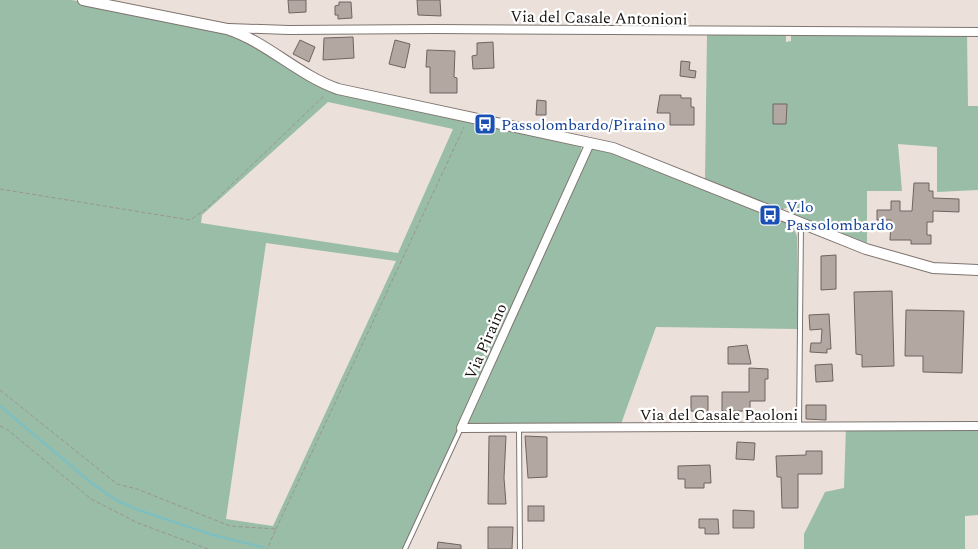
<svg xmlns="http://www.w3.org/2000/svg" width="978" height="549" viewBox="0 0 978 549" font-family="Spectral,serif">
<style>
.green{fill:#99bda7;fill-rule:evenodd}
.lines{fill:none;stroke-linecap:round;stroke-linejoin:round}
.stream{stroke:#80bfbf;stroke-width:2.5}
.building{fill:#b2a7a1;stroke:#6f6560}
.service-casing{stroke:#7f746f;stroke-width:6}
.minor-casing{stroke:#7f746f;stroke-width:10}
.tertiary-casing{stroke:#7f746f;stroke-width:12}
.path{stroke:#9c948f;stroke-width:1;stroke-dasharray:4 2.5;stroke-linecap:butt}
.service{stroke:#fff;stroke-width:4}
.minor{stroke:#fff;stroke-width:8}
.tertiary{stroke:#fff;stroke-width:10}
.labels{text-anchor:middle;stroke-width:4.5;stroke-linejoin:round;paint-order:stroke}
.street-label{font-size:16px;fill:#161311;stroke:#fff}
.transit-label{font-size:16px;fill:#164399;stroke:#fff;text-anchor:start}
</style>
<rect width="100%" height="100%" fill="#ebe0da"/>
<g class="green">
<path d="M0,0H72L213,29L249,41L313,82L577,144L581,147L582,156L405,549H0ZM328,102L453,129L398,253L201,223L202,215ZM266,243L396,261L273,526L226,519Z"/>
<path d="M707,34L786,35V42L791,41V35H967L968,106H978V190L937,192V147L898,144L902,191H867V246L795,216L791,206L781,210L705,180Z"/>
<path d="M591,147L630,157L792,225L797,236L798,329L656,327L621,424L469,425L467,422Z"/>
<path d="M978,426V515L965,516V549H804V534L825,492L844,488L846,427Z"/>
</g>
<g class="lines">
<path class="stream" d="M0,406L89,481L116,500L138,510L213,535L262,547"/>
</g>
<g class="building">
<path d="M288,0H306V12L289,13Z"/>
<path d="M417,0H440L441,16L418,15Z"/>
<path d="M339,2H351L352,18L338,19V15H335V6L339,5Z"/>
<path d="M353,37L354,58L323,60L324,38Z"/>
<path d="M300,40L315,47L309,62L293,54Z"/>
<path d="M395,40L410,44L405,68L389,64Z"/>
<path d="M493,42L494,68L473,69L472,56L477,55V43Z"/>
<path d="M427,50L455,51L454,77L457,78V93H430V67H426Z"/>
<path d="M681,61L690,62L689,70L696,71L695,78L680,76Z"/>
<path d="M660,95H681V98H691V107H694V125H670V113H657Z"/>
<path d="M537,100L546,101V115H536Z"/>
<path d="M773,104H787L786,124H773Z"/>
<path d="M914,183H929V191H933V198L959,199V212L933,211V222H927V235H931V244H911V240H890L891,220H877V210H891V201H900V211H912Z"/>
<path d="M836,255V289L821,290V256Z"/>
<path d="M892,291L894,366L862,367V355L856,354L854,292Z"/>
<path d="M906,310L964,311L962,373L923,372V356H905Z"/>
<path d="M829,314L831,349H827V353L810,352L811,343H821L822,329L810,330L809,315Z"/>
<path d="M747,345L751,364H728V347Z"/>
<path d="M832,364L833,381L816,382L815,365Z"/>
<path d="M749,368L768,369V379H765V401H750V411H722V392H749Z"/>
<path d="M691,396H708V412L691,411Z"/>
<path d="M806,405H826V420L806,419Z"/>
<path d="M489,436H506L504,478L506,504H488Z"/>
<path d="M525,436L547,437V477L528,478Z"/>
<path d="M737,442L755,443L754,460L736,459Z"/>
<path d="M806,451H822V474H798V508H782L781,477H777L776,456L806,455Z"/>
<path d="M710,465L711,483H704V488H685V479H678V466Z"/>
<rect x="528" y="506" width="16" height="15"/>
<path d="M733,510L754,511V528H733Z"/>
<path d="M699,519H718L719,534H705V528H699Z"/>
<path d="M488,527H513L512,549H488Z"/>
<path d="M438,542L461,545V549H437Z"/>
</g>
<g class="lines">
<g class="service-casing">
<g id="service">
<path d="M799,427L801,225"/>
<path d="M519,429L520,549"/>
<path d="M405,549L461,428"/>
</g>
</g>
<g class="minor-casing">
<g id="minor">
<path d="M229,28L289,30L434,29L978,32"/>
<path d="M590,143L461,428L978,426"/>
</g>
</g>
<g class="tertiary-casing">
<path id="tertiary" d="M83,0L227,29C267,42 298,75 338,89L613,148L866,249L933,268L978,270"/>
</g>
<g class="path">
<path d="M0,189L190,220L206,209L325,95"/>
<path d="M0,390L117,484L137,489L230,526L276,529L267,549"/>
<path d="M0,426L8,430L91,499L138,523L208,549"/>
<path d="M276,529L464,127"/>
</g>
<use href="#service" class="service"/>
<use href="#minor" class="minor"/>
<use href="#tertiary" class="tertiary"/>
</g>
<defs>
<g id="bus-square" transform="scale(1.125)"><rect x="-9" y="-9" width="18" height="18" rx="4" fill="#1a4fb4" stroke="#fff"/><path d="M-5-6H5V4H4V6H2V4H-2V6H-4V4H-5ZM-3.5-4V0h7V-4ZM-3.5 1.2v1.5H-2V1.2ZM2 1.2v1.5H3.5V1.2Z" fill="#fff"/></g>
</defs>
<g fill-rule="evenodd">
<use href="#bus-square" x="485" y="124"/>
<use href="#bus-square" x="770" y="215"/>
</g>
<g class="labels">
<g class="street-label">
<text transform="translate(599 17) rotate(1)" y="6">Via del Casale Antonioni</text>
<text transform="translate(485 341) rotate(-66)" y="6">Via Piraino</text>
<text x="719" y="420">Via del Casale Paoloni</text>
</g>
<g class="transit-label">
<text x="501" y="130">Passolombardo/Piraino</text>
<text x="786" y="212">V.lo<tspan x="786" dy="18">Passolombardo</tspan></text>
</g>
</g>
</svg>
